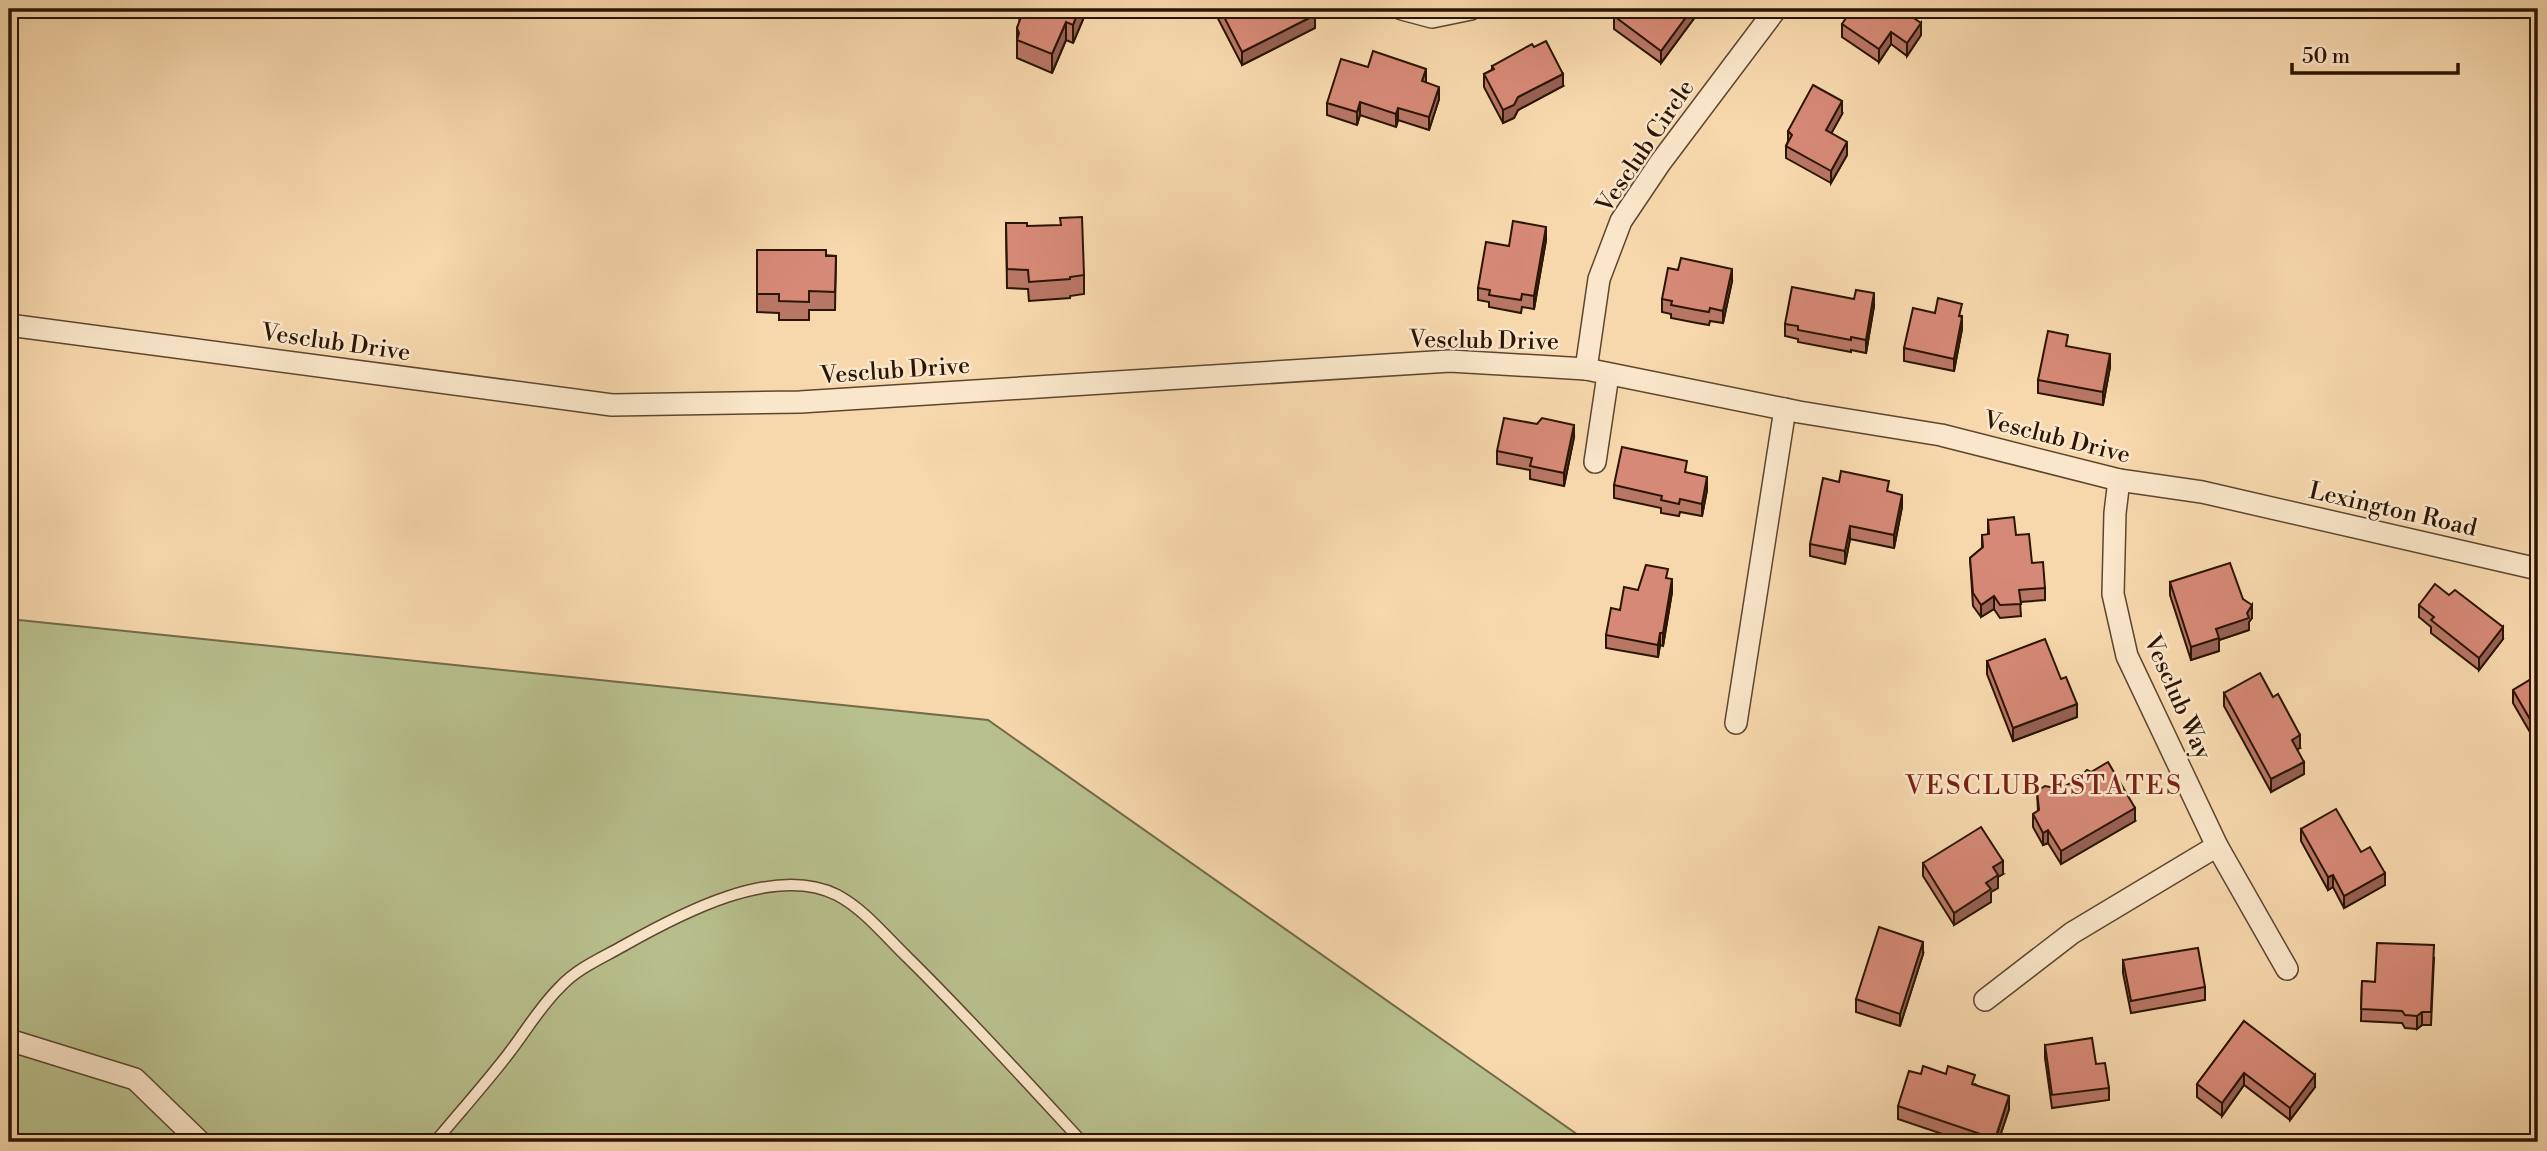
<svg xmlns="http://www.w3.org/2000/svg" width="2547" height="1151" viewBox="0 0 2547 1151" font-family="'Libre Bodoni',serif">
<style>
.green{fill:#b8c08d;stroke:#726a48;stroke-width:2}
.lines{fill:none;stroke-linecap:round;stroke-linejoin:round}
.service-casing{stroke:#5e462e;stroke-width:13}
.minor-casing{stroke:#5e462e;stroke-width:24}
.service{stroke:#fae6ca;stroke-width:10}
.minor{stroke:#fae6ca;stroke-width:21}
.wall{fill:#b87665;stroke:#2b1503;stroke-width:2}
.shaded-wall{fill:#966053;stroke:#2b1503;stroke-width:2}
.building{fill:#d68976;stroke:#2b1503;stroke-width:2}
.labels{text-anchor:middle;stroke-width:5;stroke-linejoin:round;paint-order:stroke}
.street-label{font-size:24px;fill:#2b1503;stroke:#fae6ca}
.neighbourhood-label{font-size:26px;letter-spacing:2px;fill:#7a1f14;stroke:#fae6ca}
</style>
<rect width="100%" height="100%" fill="#f7d8ad"/>
<filter id="stains"><feTurbulence type="fractalNoise" baseFrequency=".00286" numOctaves="4"/><feColorMatrix values="0 0 0 0 .2 0 0 0 0 .09 0 0 0 0 .02 0 0 0 .5 -.17"/></filter>
<radialGradient id="worn" r=".72"><stop offset=".6" stop-color="#630" stop-opacity="0"/><stop offset="1" stop-color="#630" stop-opacity=".3"/></radialGradient>
<path class="green" d="M9,619L988,720L1588,1142H9Z"/>
<g class="lines">
<g class="service-casing">
<path id="service" d="M435,1142C460,1112 486,1083 509,1053C526,1031 541,1005 561,986C578,968 602,958 623,946C678,915 774,863 837,895C864,909 886,937 908,958C968,1017 1025,1080 1082,1142"/>
</g>
<g class="minor-casing">
<g id="minor">
<path d="M1402,9L1432,17L1471,9"/>
<path d="M9,325L612,405L800,402L1450,361L1586,369L1799,412L1941,435L2119,480L2202,492L2538,569"/>
<path d="M1586,369L1599,279L1621,221L1660,163L1776,9"/>
<path d="M1595,462L1608,375"/>
<path d="M2119,480L2115,513L2113,594L2127,656L2217,846L2287,969"/>
<path d="M1736,723L1785,409"/>
<path d="M1985,1000L2072,933L2217,846"/>
<path d="M9,1040L135,1079L200,1142"/>
</g>
</g>
<use href="#service" class="service"/>
<use href="#minor" class="minor"/>
</g>
<g class="wall">
<path d="M1021,9H1084V17L1073,43L1066,40L1052,73L1017,58V28L1019,23Z"/>
<path d="M1213,9H1312L1315,28L1242,65Z"/>
<path d="M1701,9L1661,63L1614,29V16Z"/>
<path d="M1914,9V12L1911,16L1921,35L1907,56L1891,44L1879,62L1842,37V24Z"/>
<path d="M1492,66L1563,86L1518,110L1514,118L1503,123L1484,87V74L1492,70Z"/>
<path d="M1368,67L1426,82L1439,99L1429,130L1398,120L1396,127L1360,115L1357,125L1327,115V103Z"/>
<path d="M1842,114L1831,133L1847,155L1831,183L1786,158V146L1788,141V131Z"/>
<path d="M1006,223L1027,226L1084,275V294L1070,296V298L1029,301L1028,289L1007,288Z"/>
<path d="M1546,240L1534,309L1522,307L1521,313L1489,307V302L1478,300V288L1509,246Z"/>
<path d="M757,250L836,256L835,310H809V320H779V313L757,312Z"/>
<path d="M1732,281L1723,323L1710,321L1709,325L1697,323L1671,318V314L1662,312V299Z"/>
<path d="M1874,306L1866,353L1851,350V352L1798,342V339L1785,336V324Z"/>
<path d="M1935,313L1962,316V329L1954,371L1904,361V348Z"/>
<path d="M2068,347L2110,367L2103,405L2038,393V380Z"/>
<path d="M1574,437L1564,486L1530,479V470L1497,464V451Z"/>
<path d="M1687,473L1707,490L1702,516L1680,512L1679,516L1661,513V508L1614,498V485Z"/>
<path d="M1889,492L1902,507L1894,548L1850,539L1845,564L1810,556V544Z"/>
<path d="M1988,520L2016,535L2045,588V600L2020,602L2021,616L2000,618L1994,609L1981,617L1973,606L1970,558L1982,548V535H1988Z"/>
<path d="M1668,579L1672,592L1663,646L1660,645L1658,657L1606,648V635L1620,610L1638,590Z"/>
<path d="M2170,582L2243,599L2252,618L2249,622V630L2219,640V651L2191,660L2170,595Z"/>
<path d="M2419,605L2503,639L2479,670L2431,633V627L2419,617Z"/>
<path d="M1987,661L2061,679L2077,717L2013,741L1987,674Z"/>
<path d="M2538,675V746L2513,703V690Z"/>
<path d="M2224,693L2300,748L2297,749L2304,774L2271,792L2224,706Z"/>
<path d="M2037,791L2135,821L2061,864L2048,843L2043,845L2033,827V814L2038,811Z"/>
<path d="M2301,829L2361,852L2385,885L2344,908L2333,887L2328,890L2301,841Z"/>
<path d="M1923,863L2003,874L1998,877V888L1991,892V902L1954,925L1923,876Z"/>
<path d="M1923,954L1900,1026L1856,1012V999Z"/>
<path d="M2434,958L2431,1025H2422L2417,1029L2405,1028L2402,1023L2361,1021L2362,981L2375,982Z"/>
<path d="M2123,960L2205,987V1000L2131,1013L2123,973Z"/>
<path d="M2244,1021L2315,1087L2290,1120L2244,1085L2222,1116L2197,1097V1084Z"/>
<path d="M2045,1045L2096,1064L2109,1088V1100L2052,1108L2045,1058Z"/>
<path d="M1975,1084L2009,1109L1998,1142H1966L1898,1119V1106Z"/>
</g>
<g class="shaded-wall">
<path d="M1079,9H1084V17L1073,43V25Z"/>
<path d="M1692,9H1701L1661,63V51Z"/>
<path d="M1908,9H1914V12L1905,25V12Z"/>
<path d="M1315,15V28L1242,65V52Z"/>
<path d="M1066,22V40L1052,73V54Z"/>
<path d="M1921,23V35L1907,56V43Z"/>
<path d="M1891,32V44L1879,62V49Z"/>
<path d="M1426,69V81L1422,94V81Z"/>
<path d="M1563,74V86L1518,110L1514,118L1503,123V110L1518,97Z"/>
<path d="M1439,87V99L1429,130V117Z"/>
<path d="M1842,101V114L1826,143V130Z"/>
<path d="M1360,102V115L1357,125V112Z"/>
<path d="M1398,108V120L1396,127V114Z"/>
<path d="M1847,142V155L1831,183V171Z"/>
<path d="M1546,227V240L1534,309V296Z"/>
<path d="M1732,269V281L1723,323V311Z"/>
<path d="M1874,293V306L1866,353V340Z"/>
<path d="M1962,317V329L1954,371V359Z"/>
<path d="M2110,354V367L2103,405V392Z"/>
<path d="M1574,425V437L1564,486V473Z"/>
<path d="M1707,477V490L1702,516V504Z"/>
<path d="M1902,495V507L1894,548V535Z"/>
<path d="M1850,526V539L1845,564V551Z"/>
<path d="M1672,579V592L1663,646V633Z"/>
<path d="M1994,596V609L1981,617V605Z"/>
<path d="M2252,605V618L2249,622V630L2219,640V651L2191,660V647L2216,629L2247,613Z"/>
<path d="M2503,627V639L2479,670V658Z"/>
<path d="M1660,633V645L1658,657V645Z"/>
<path d="M2077,704V717L2013,741V728Z"/>
<path d="M2300,735V748L2292,752V740Z"/>
<path d="M2304,762V774L2271,792V779Z"/>
<path d="M2135,808V821L2061,864V851Z"/>
<path d="M2048,830V843L2043,845V833Z"/>
<path d="M2003,861V874L1998,877V888L1991,892V902L1954,925V913L1986,883L1993,867Z"/>
<path d="M2385,873V885L2344,908V896Z"/>
<path d="M2333,875V887L2328,890V877Z"/>
<path d="M1923,942V954L1900,1026V1014Z"/>
<path d="M2422,1012V1025L2417,1029V1016Z"/>
<path d="M2244,1073V1085L2222,1116V1103Z"/>
<path d="M2315,1075V1087L2290,1120V1108Z"/>
<path d="M2009,1096V1109L1998,1142H1995Z"/>
</g>
<g class="building">
<path d="M1022,9H1079L1073,25L1066,22L1052,54L1017,40L1019,33L1017,28L1021,17L1019,16Z"/>
<path d="M1220,9H1312L1315,15L1242,52Z"/>
<path d="M1619,9H1692L1661,51L1614,16Z"/>
<path d="M1852,9H1908L1905,12L1921,23L1907,43L1891,32L1879,49L1842,24Z"/>
<path d="M1546,41L1563,74L1518,97L1514,105L1503,110L1484,74L1494,69L1492,66L1532,44L1534,47Z"/>
<path d="M1373,51L1426,69L1422,81L1439,87L1429,117L1398,108L1396,114L1360,102L1357,112L1327,103L1341,59L1368,67Z"/>
<path d="M1813,85L1842,101L1826,130L1847,142L1831,171L1786,146L1792,135L1788,131Z"/>
<path d="M1082,217L1084,275L1070,277V279L1029,282L1028,270L1007,269L1006,223H1027V226L1061,225L1060,218Z"/>
<path d="M1513,221L1546,227L1534,296L1522,294L1521,300L1489,295L1490,290L1478,288L1486,242L1509,246Z"/>
<path d="M757,250H826V256H836L835,292L809,291V302L779,301V294H757Z"/>
<path d="M1681,258L1732,269L1723,311L1710,308L1709,312L1697,310L1671,305L1672,301L1662,299L1668,268L1678,270Z"/>
<path d="M1792,287L1854,299L1856,290L1874,293L1866,340L1851,337V340L1798,330V326L1785,324Z"/>
<path d="M1938,298L1962,304L1959,316L1962,317L1954,359L1904,348L1913,308L1935,313Z"/>
<path d="M2048,331L2068,335L2066,346L2110,354L2103,392L2038,380Z"/>
<path d="M1504,418L1537,424L1542,418L1574,425L1564,473L1530,466L1532,458L1497,451Z"/>
<path d="M1622,447L1687,461L1685,472L1707,477L1702,504L1680,499L1679,504L1661,500L1662,496L1614,485Z"/>
<path d="M1841,471L1889,481L1887,491L1902,495L1894,535L1850,526L1845,551L1810,544L1823,478L1839,482Z"/>
<path d="M2014,517L2016,535L2029,534L2032,563L2043,562L2045,588L2019,590L2021,604L2000,605L1994,596L1981,605L1973,593L1970,558L1983,547L1982,535L1989,534L1988,520Z"/>
<path d="M2230,563L2243,599L2252,605L2247,613L2249,618L2216,629L2219,638L2191,647L2170,582Z"/>
<path d="M1646,565L1668,569L1666,578L1672,579L1663,633H1660L1658,645L1606,635L1611,608L1620,610L1624,587L1638,590Z"/>
<path d="M2435,584L2449,595L2455,590L2503,627L2479,658L2431,620L2434,617L2419,605Z"/>
<path d="M2045,639L2061,679L2066,677L2077,704L2013,728L1987,661Z"/>
<path d="M2260,673L2273,697L2278,694L2300,735L2292,740L2304,762L2271,779L2224,693Z"/>
<path d="M2538,675V733L2513,690Z"/>
<path d="M2108,762L2135,808L2061,851L2048,830L2043,833L2033,814L2039,810L2037,791L2045,786L2060,789L2079,778L2087,770L2091,772Z"/>
<path d="M2336,809L2361,852L2370,847L2385,873L2344,896L2333,875L2328,877L2301,829Z"/>
<path d="M1981,827L2003,861L1993,867L1998,875L1986,883L1991,889L1954,913L1923,863Z"/>
<path d="M1879,927L1923,942L1900,1014L1856,999Z"/>
<path d="M2377,943L2434,945L2431,1012H2422L2417,1016L2405,1015L2402,1011L2361,1009L2362,981L2375,982Z"/>
<path d="M2198,948L2205,987L2131,1001L2123,960Z"/>
<path d="M2244,1021L2315,1075L2290,1108L2244,1073L2222,1103L2197,1084Z"/>
<path d="M2092,1038L2096,1064L2105,1063L2109,1088L2052,1095L2045,1045Z"/>
<path d="M1923,1066L1946,1074L1948,1066L1975,1075L1972,1084L2009,1096L1995,1139L1898,1106L1909,1071L1921,1074Z"/>
</g>
<g class="labels">
<g class="street-label">
<text transform="translate(1645 146) rotate(-56)" y="8">Vesclub Circle</text>
<text transform="translate(1484 340) rotate(1)" y="8">Vesclub Drive</text>
<text transform="translate(336 342) rotate(8)" y="8">Vesclub Drive</text>
<text transform="translate(895 370) rotate(-4)" y="8">Vesclub Drive</text>
<text transform="translate(2057 437) rotate(14)" y="8">Vesclub Drive</text>
<text transform="translate(2393 509) rotate(13)" y="8">Lexington Road</text>
<text transform="translate(2178 697) rotate(66)" y="8">Vesclub Way</text>
</g>
<g class="neighbourhood-label">
<text x="2044" y="794">VESCLUB ESTATES</text>
</g>
</g>
<rect width="2547" height="1151" fill="none" stroke="#f7d8ad" stroke-width="35"/>
<rect x="10" y="10" width="2526" height="1130" fill="none" stroke="#2b1503" stroke-width="3.5"/>
<rect x="18" y="18" width="2512" height="1116" fill="none" stroke="#2b1503" stroke-width="2"/>
<path d="M2292 63v10h166v-10" fill="none" stroke="#2b1503" stroke-width="3.5"/>
<text x="2302" y="63" font-size="21" fill="#2b1503" stroke="#fae6ca" stroke-width="5" paint-order="stroke">50 m</text>
<rect width="100%" height="100%" filter="url(#stains)"/>
<rect width="100%" height="100%" fill="url(#worn)"/>
</svg>
